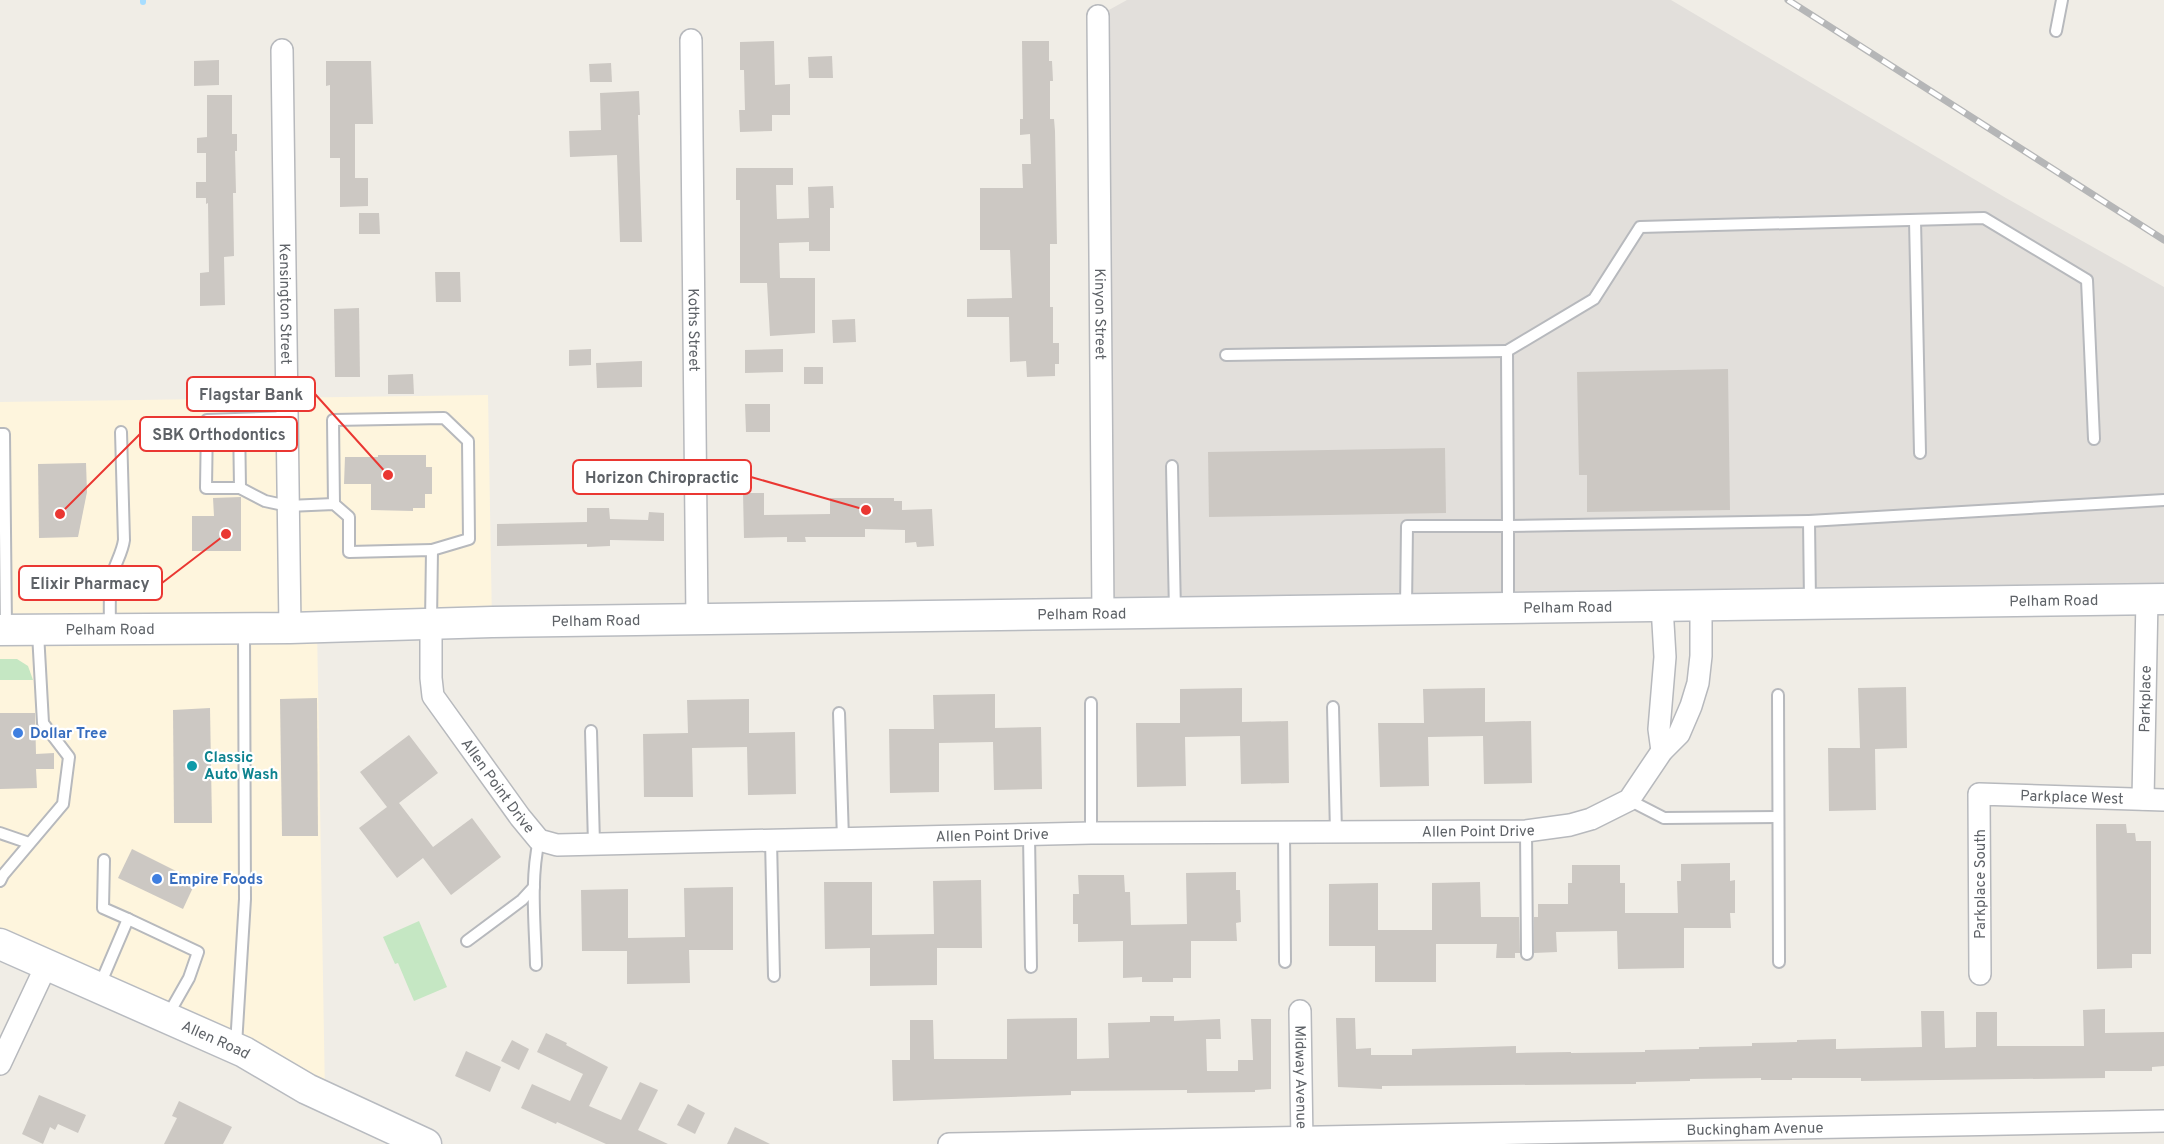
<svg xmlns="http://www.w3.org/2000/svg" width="2164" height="1144" viewBox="0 0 2164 1144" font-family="Overpass,sans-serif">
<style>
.commercial{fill:#fef5dd}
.industrial{fill:#e2dfdb}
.green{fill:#c5e7c3}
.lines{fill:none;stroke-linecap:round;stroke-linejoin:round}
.stream{stroke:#a7ddff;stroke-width:6}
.building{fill:#ccc8c3}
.service-casing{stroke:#b7b9bd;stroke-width:14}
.minor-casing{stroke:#b7b9bd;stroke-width:24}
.secondary-casing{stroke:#b8bbc0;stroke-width:33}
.service{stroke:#fff;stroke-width:10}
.minor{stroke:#fff;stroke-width:21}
.secondary{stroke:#fff;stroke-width:30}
.rail-casing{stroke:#b5b6b7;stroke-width:7}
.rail{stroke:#fff;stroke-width:4.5;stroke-dasharray:14;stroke-linecap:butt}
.shop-dot{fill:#3f7fe0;stroke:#fff;stroke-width:2}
.culture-dot{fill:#0f9aa8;stroke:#fff;stroke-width:2}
.labels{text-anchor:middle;stroke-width:4.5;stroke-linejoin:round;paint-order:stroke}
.street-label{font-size:15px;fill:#5e6267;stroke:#fff}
.shop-label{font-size:15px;font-weight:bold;fill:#366cbe;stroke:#fff;text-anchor:start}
.culture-label{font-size:15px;font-weight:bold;fill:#0d838f;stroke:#fff;text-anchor:start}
.leader{fill:none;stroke:#ea3732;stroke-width:2}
.callout-dot{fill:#ea3732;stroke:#fff;stroke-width:2}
.callout{fill:#fff;stroke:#ea3732;stroke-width:2}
.callout-label{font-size:16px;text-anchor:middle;font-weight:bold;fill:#5e6267}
</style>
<rect width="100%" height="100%" fill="#f0ede6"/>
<path class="commercial" d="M488,395L492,622L317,627L325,1096L0,944V402Z"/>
<path class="industrial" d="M1127,0H1671L2006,198L2164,287V599L1103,614L1098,16Z"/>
<g class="green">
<path d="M17,659L28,666L33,680H0V659Z"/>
<path d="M419,921L447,987L414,1001L398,963L395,964L383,937Z"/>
</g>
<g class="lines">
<path class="stream" d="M143,0V2"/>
</g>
<g class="building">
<path d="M774,41L775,85L790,84V115H772V131L740,132L739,110H745L744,70H740V42Z"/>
<path d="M1022,41H1049V61H1052L1053,81H1050V119H1054L1055,131L1057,244H1050V307H1053V343H1059V364H1055V376L1027,377L1026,361L1010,362L1009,317H967V299L1012,298L1010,250H980V188H1023L1022,164H1031L1030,134L1020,135V119H1023Z"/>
<path d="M832,56L833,78H809L808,57Z"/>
<path d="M219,60V85L194,86V61Z"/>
<path d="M326,61H371L373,124H355V178H368V206L340,207V158H330V85L326,86Z"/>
<path d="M611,63L612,82H590L589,64Z"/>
<path d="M639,91L640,115H638L642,242H620L617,155L570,157L569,131L601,130L600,93Z"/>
<path d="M207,95H232V134H237V151H235L236,193H233L234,256L224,257L225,305L200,306V273L209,272L208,203L206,204V198H196V182H206V153H197V138L207,137Z"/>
<path d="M736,168H793V185H776L777,219L809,218L808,187L833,186L834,208H830V251H809V242L779,243L780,278H815V333L770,336L767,283H740V200H736Z"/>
<path d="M359,213H379L380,234H359Z"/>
<path d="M435,272H460L461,302H436Z"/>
<path d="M359,308L360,377H335L334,309Z"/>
<path d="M855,319L856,342L833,343L832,320Z"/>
<path d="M591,349V365L569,366V350Z"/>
<path d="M783,349V372L745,373V350Z"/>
<path d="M642,361V387L597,388L596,363Z"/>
<rect x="804" y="367" width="19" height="17"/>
<path d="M1728,369L1730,510L1587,512V475H1579L1577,372Z"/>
<path d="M413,374L414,394H388V375Z"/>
<path d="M745,404H770V432H746Z"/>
<path d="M1445,448L1446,513L1209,517L1208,452Z"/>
<path d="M378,455H426V467H432V494H425V508H413V511L371,510V484H344L345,457H378Z"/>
<path d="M86,463L87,492L78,537L39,538L38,464Z"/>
<path d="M743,493H764V515L830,514V498H894V501H902V510L932,509L934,546L917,547L916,542L905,543V530L865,529V537H805L806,542H787V537L744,538Z"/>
<path d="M241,497V551H192V516H214L213,498Z"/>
<path d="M587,508H609L610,519L648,520L649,512L664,513V541L610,540V546L587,547V544L497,546V524L587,522Z"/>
<path d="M1906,687L1907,748L1875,749L1876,810L1829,811L1828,748H1860L1858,688Z"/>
<path d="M1242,688V722L1288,721L1289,783L1241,784L1240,736L1185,737L1186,786L1137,787L1136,723H1180V689Z"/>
<path d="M1485,688V722L1531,721L1532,783L1484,784L1483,736L1428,737L1429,786L1380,787L1378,723H1424L1423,689Z"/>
<path d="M995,694V728L1041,727L1042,789L994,790L993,742L939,743V792L890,793L889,729H934L933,695Z"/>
<path d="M317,698L318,836H282L280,699Z"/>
<path d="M749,699V733L795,732L796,794L748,795L747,747L692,748L693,797H644L643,734L688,733L687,700Z"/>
<path d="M210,708L212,823H174L173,710Z"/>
<path d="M0,713H35L36,754L54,753V769H36L37,788L0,789Z"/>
<path d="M409,735L438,773L399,803L433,847L472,818L501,857L451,895L423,858L397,878L359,828L387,807L360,772Z"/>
<path d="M2096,824H2126L2127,833H2135L2136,841H2151V954H2132V968L2097,969Z"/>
<path d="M132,849L196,881L183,909L118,878Z"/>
<path d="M1730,863V881L1735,880V913H1730L1731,928H1684V968L1618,969L1617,931L1556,932L1557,952L1534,953V917H1538V904H1568V883H1572V865H1620V883H1625V913H1678L1677,881H1681V864Z"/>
<path d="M1236,872V890H1240L1241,922L1236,923L1237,941H1191V978H1173V982H1142V977L1123,978V941L1078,942V924H1073V894H1079L1078,875H1124L1125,892H1130L1131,925L1187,924L1186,873Z"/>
<path d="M981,880L982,948H937V985L870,986V948L825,949L824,882H872V935L934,934L933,881Z"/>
<path d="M1480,882L1481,917H1519L1520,953H1515V958H1496L1497,944H1436V982H1375V946H1329V884L1378,883V930H1432V883Z"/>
<path d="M733,887V950H689L690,983L627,984V951H582L581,890L628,889V938L685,937L684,888Z"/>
<path d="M2105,1009V1033L2164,1032V1066L2152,1067V1071H2105V1078L1861,1081V1078H1792V1080H1761V1078L1690,1079V1081L1636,1082V1084L1382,1086V1089L1338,1087L1336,1018H1355L1356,1049L1371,1048V1055H1412V1049L1516,1046V1053L1571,1052V1053L1645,1052V1050L1699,1049V1047L1752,1046V1043L1797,1042V1040L1836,1039V1049L1922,1047L1921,1011H1944L1945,1048L1976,1047V1012H1997V1046H2084L2083,1010Z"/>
<path d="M1150,1016H1174V1021L1220,1019L1221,1039H1206L1207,1071H1238V1060H1253L1251,1019H1271V1089L1255,1090V1092L1187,1093V1090L1071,1091V1095L893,1101L892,1060H910V1020H933L934,1059H1007V1019L1077,1018V1059L1109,1058L1108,1023L1150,1022Z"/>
<path d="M546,1033L567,1043L566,1045L608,1067L589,1106L621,1120L640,1082L658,1090L638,1130L668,1144H606L557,1122L556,1124L521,1108L532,1084L570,1101L583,1074L537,1052Z"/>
<path d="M512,1040L529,1049L519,1070L501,1061Z"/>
<path d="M466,1051L501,1067L490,1092L455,1076Z"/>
<path d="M39,1095L86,1115L78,1133L58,1124L55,1130L50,1127L43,1144L22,1134Z"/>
<path d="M179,1101L232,1127L223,1144H164L177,1118L172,1116Z"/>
<path d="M688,1104L705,1113L695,1134L677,1125Z"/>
<path d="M735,1127L770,1144H727Z"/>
</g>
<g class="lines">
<g class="service-casing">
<g id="service">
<path d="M2056,31L2062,0"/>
<path d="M1915,220L1920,453"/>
<path d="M1226,355L1507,351"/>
<path d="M287,417L207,420L206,488H240L265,501L288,506L334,504L349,517V552L432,550L431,622"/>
<path d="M239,419L240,488"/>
<path d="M0,434H4L6,628"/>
<path d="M1172,466L1175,612"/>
<path d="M334,504L333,420L444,418L468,441L469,539L432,550"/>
<path d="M1809,521L2164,500"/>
<path d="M1508,605V526L1809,521L1810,602"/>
<path d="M1406,608L1407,526H1508L1507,351L1594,299L1640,227L1984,218L2087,280L2094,439"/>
<path d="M110,628C110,613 109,596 111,581C113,566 122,555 124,540L121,432"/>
<path d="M1778,695L1779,962"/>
<path d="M1091,703V833"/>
<path d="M1333,707L1336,832"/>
<path d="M839,713L843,839"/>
<path d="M591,731L594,844"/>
<path d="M1629,800L1664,818L1778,817"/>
<path d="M1526,831L1527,954"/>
<path d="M1284,832L1285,962"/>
<path d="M0,833L29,843"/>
<path d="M1029,835L1031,967"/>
<path d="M771,840L774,976"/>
<path d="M104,860L103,908L128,919"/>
<path d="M0,881L3,875L63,804L69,757L43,723L38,633"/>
<path d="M467,941L522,900L534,887"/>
<path d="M536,965C535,923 530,880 539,840"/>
<path d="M99,987L128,919L198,952L189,978L168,1015"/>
<path d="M236,1045L245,899L244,631"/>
</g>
</g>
<g class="minor-casing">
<g id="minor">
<path id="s1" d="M1098,16L1103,614"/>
<path id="s2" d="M691,40L697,620"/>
<path id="s3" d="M282,50L290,628"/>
<path id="s4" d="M431,625V678L433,696L520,817L539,840L557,845L1091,833L1526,831L1570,825L1591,819L1629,800L1662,751L1679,734L1691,706L1698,683L1701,656V605"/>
<path d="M1662,751L1659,729L1665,657L1662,606"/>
<path id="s5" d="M2143,799L2147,599"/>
<path id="s6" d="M1980,974L1979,794L2164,800"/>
<path id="s7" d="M1300,1011L1302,1144"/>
<path d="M0,1064L47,964"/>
<path id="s8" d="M949,1144L2164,1121"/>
</g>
</g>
<g class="secondary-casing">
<g id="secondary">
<path id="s9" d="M0,630L290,628L492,622L2164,599"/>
<path id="s10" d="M0,944L244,1052L307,1089L426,1144"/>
</g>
</g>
<use href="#service" class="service"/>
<use href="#minor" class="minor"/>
<use href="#secondary" class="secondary"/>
<g class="rail-casing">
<path id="rail" d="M1788,0L2164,240"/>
</g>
<use href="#rail" class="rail"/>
</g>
<g class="shop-dot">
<circle cx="18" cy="733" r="6"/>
<circle cx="157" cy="879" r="6"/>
</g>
<circle class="culture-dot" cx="192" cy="766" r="6"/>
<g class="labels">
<g class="street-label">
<text dy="5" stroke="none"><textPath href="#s3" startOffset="254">Kensington Street</textPath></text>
<text dy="5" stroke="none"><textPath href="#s1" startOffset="298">Kinyon Street</textPath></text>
<text dy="5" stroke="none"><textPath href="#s2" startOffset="290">Koths Street</textPath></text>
<text dy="5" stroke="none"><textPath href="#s9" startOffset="2054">Pelham Road</textPath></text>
<text dy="5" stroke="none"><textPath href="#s9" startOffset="1568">Pelham Road</textPath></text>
<text dy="5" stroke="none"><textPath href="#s9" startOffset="1082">Pelham Road</textPath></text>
<text dy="5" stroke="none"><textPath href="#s9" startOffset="596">Pelham Road</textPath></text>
<text dy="5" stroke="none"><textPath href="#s9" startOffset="110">Pelham Road</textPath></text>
<text dy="5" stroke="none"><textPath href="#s5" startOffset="100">Parkplace</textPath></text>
<text dy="5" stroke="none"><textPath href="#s4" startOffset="182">Allen Point Drive</textPath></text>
<text dy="5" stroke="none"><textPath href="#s6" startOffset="273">Parkplace West</textPath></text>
<text dy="5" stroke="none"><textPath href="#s4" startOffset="1190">Allen Point Drive</textPath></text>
<text dy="5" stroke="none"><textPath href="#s4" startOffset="704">Allen Point Drive</textPath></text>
<text transform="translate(1980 884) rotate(-90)" y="5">Parkplace South</text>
<text dy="5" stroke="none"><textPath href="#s10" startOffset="236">Allen Road</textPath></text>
<text dy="5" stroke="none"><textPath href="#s7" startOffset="66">Midway Avenue</textPath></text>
<text dy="5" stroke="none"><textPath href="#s8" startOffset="806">Buckingham Avenue</textPath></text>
</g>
<g class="shop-label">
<text x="30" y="738">Dollar Tree</text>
<text x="169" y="884">Empire Foods</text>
</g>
<g class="culture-label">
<text x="204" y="762">Classic<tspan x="204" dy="17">Auto Wash</tspan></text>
</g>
</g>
<path class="leader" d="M388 475L315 394M60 514L140 434M866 510L751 477M226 534L162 583"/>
<g class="callout-dot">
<circle cx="388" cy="475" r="6"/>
<circle cx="60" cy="514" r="6"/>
<circle cx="866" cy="510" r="6"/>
<circle cx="226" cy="534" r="6"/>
</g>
<g class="callout">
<rect x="187" y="377" width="128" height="34" rx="6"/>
<rect x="140" y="417" width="157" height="34" rx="6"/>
<rect x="573" y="460" width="178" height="34" rx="6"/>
<rect x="19" y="566" width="143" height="34" rx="6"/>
</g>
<g class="callout-label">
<text x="251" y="400">Flagstar Bank</text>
<text x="219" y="440">SBK Orthodontics</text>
<text x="662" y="483">Horizon Chiropractic</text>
<text x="90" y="589">Elixir Pharmacy</text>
</g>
</svg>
